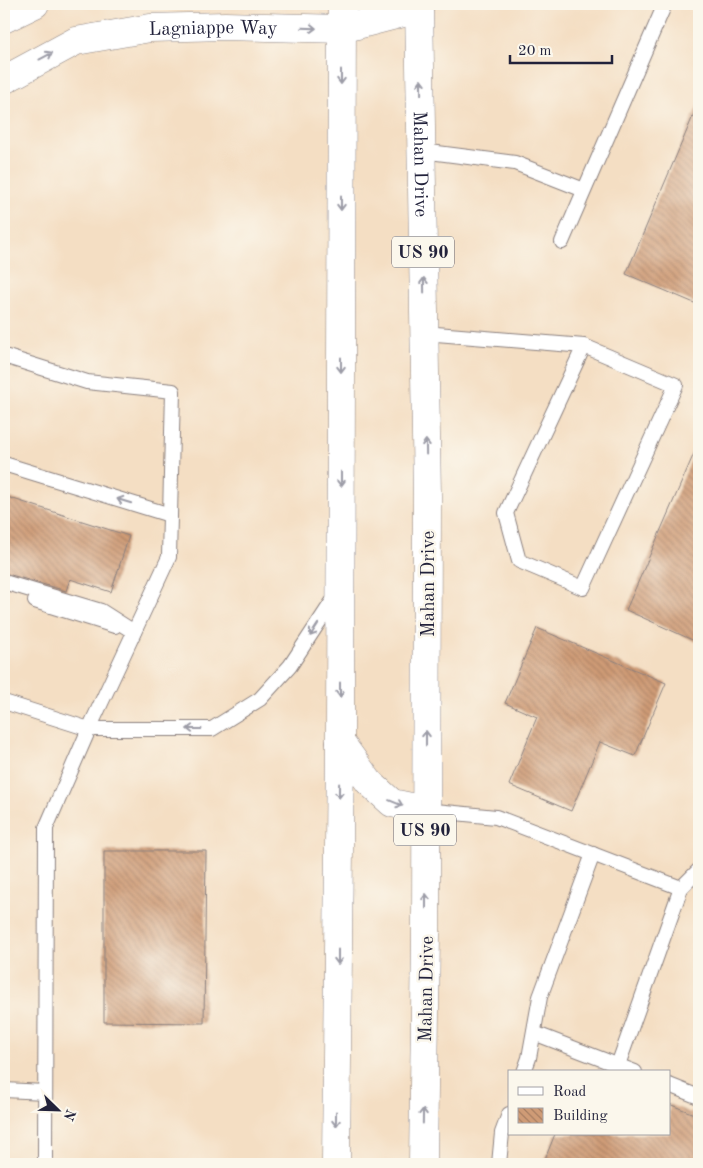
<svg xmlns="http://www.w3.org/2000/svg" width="703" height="1168" viewBox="0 0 703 1168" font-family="'Old Standard TT',serif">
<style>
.building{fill:url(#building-back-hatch)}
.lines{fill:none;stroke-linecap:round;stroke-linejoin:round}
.lane-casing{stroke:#8b807f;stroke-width:16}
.street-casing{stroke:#8b807f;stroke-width:29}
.primary-casing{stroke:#8b807f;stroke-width:29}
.lane{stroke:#fff;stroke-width:14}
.street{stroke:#fff;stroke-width:28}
.primary{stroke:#fff;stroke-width:28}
.oneway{stroke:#9c9ca7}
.labels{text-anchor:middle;stroke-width:5;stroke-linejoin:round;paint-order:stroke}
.shield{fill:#fbf7ec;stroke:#636270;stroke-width:1}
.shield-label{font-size:18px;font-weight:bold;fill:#22223b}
.street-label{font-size:19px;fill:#22223b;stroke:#fbf7ec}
</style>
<defs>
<pattern id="building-back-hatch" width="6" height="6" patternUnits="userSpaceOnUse" patternTransform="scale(1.25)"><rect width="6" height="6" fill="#cf9b76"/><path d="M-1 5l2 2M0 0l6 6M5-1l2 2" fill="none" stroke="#a87e62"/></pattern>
</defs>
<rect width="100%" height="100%" fill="#fbf7ec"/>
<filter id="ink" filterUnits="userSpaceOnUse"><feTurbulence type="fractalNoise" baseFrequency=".02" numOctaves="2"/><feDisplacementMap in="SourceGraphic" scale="10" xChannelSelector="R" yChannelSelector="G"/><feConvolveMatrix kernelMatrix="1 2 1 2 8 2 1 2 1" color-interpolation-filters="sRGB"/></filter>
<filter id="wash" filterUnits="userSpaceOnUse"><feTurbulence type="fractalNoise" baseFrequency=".0096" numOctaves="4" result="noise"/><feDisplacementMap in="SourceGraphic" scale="20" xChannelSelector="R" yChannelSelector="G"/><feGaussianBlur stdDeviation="1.12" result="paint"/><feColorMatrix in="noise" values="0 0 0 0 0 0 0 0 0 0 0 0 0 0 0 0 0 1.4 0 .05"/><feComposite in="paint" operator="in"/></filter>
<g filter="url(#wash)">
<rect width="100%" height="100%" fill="#f4dec3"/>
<g id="blocks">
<g class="building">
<path d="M699,102V305L626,274Z"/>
<path d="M699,442V643L626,610Z"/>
<path d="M4,496L129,536L111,592L70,579L66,591L4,573Z"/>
<path d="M537,628L666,683L635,756L600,742L571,811L509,785L537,717L505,703Z"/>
<path d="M104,851H206L204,1023L104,1022Z"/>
<path d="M669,1104L699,1116V1164H543L555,1134H669Z"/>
</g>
</g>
</g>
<g filter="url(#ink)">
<use href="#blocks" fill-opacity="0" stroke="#8b807f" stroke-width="1"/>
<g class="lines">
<g class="lane-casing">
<g id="lane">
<path d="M422,151L515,163L584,190"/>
<path d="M562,242L665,4"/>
<path d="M424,333L584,346L676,385L583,588L519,561L506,513L584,346"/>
<path d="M4,356L87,382L173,391L169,557L89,729L46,828L45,1164"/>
<path d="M4,464L170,515"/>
<path d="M4,582L101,611L134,632"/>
<path d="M35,601L115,626"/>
<path d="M4,702L89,729H212L260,699L290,666L336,596"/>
<path d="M425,810L496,817L681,888"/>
<path d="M534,1033L635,1072"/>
<path d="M618,1065L681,888L699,870"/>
<path d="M524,1072L529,1058L540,997L593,854"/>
<path d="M669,1085L699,1097"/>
<path d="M4,1090L45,1092"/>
<path d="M499,1164L502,1133L509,1114"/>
</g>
</g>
<g class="street-casing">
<g id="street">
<path d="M4,19L35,4"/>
<path id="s1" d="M4,80L76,41L150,28L225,26L342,29L419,9"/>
</g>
</g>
<g class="primary-casing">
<g id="primary">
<path id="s2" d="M419,4L427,496L426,934L423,1164"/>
<path d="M340,742L369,782L392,803L425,810"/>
<path d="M336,1164L340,742L342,4"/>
</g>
</g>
<use href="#lane" class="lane"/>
<use href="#street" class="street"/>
<use href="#primary" class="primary"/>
</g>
<defs><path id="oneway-shaft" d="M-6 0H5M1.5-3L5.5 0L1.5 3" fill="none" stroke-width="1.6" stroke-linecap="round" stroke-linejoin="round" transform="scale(1.25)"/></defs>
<g class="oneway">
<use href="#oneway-shaft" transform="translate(309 28) rotate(2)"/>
<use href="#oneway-shaft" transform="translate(46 56) rotate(-28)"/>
<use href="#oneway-shaft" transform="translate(341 77) rotate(90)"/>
<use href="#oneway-shaft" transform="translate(421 87) rotate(-91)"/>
<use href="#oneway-shaft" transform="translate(341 203) rotate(90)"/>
<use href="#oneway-shaft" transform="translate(424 285) rotate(-91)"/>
<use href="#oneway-shaft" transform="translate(341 365) rotate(90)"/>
<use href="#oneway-shaft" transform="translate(426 447) rotate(-91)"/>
<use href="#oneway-shaft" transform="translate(341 479) rotate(90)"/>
<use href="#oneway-shaft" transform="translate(124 501) rotate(-163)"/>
<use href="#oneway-shaft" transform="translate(314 630) rotate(123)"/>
<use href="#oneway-shaft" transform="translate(340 690) rotate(90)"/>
<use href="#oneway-shaft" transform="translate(194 729) rotate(-180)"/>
<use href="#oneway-shaft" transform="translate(426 738) rotate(-90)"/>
<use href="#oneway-shaft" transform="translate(339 791) rotate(91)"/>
<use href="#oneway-shaft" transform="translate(396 803) rotate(22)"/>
<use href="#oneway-shaft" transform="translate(426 901) rotate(-90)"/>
<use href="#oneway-shaft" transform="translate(338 957) rotate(90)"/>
<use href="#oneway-shaft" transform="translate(423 1116) rotate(-89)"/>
<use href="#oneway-shaft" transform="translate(336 1119) rotate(90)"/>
</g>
</g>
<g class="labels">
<g class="shield">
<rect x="392" y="236.5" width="62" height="31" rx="4"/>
<rect x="394" y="814.5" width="62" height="31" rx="4"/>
</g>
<g class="shield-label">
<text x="423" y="258">US 90</text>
<text x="425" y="836">US 90</text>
</g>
<g class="street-label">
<text dy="7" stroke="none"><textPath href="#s1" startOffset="220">Lagniappe Way</textPath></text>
<text dy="7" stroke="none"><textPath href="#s2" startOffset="160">Mahan Drive</textPath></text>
<text transform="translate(427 584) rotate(-90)" y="7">Mahan Drive</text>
<text transform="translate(425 989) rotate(-89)" y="7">Mahan Drive</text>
</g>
</g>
<rect width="703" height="1168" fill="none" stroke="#fbf7ec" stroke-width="20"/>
<rect x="508" y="1070" width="162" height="65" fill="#fbf7ec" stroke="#a4a2a5"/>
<rect x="518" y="1087" width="25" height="8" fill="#ffffff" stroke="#a4a2a5"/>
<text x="553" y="1096" font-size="15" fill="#22223b">Road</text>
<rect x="518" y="1108" width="25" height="15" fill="url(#building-back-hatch)" stroke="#a4a2a5"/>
<text x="553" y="1120" font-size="15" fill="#22223b">Building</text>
<g transform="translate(58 1110) rotate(113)" stroke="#fbf7ec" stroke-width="4" paint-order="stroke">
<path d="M0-4L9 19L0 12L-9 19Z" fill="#22223b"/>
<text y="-8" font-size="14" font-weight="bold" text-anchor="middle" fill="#22223b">N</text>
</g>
<path d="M510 55v8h102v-8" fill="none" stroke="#22223b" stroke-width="2.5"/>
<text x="518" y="55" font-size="15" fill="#22223b" stroke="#fbf7ec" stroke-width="4" paint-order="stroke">20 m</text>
</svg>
